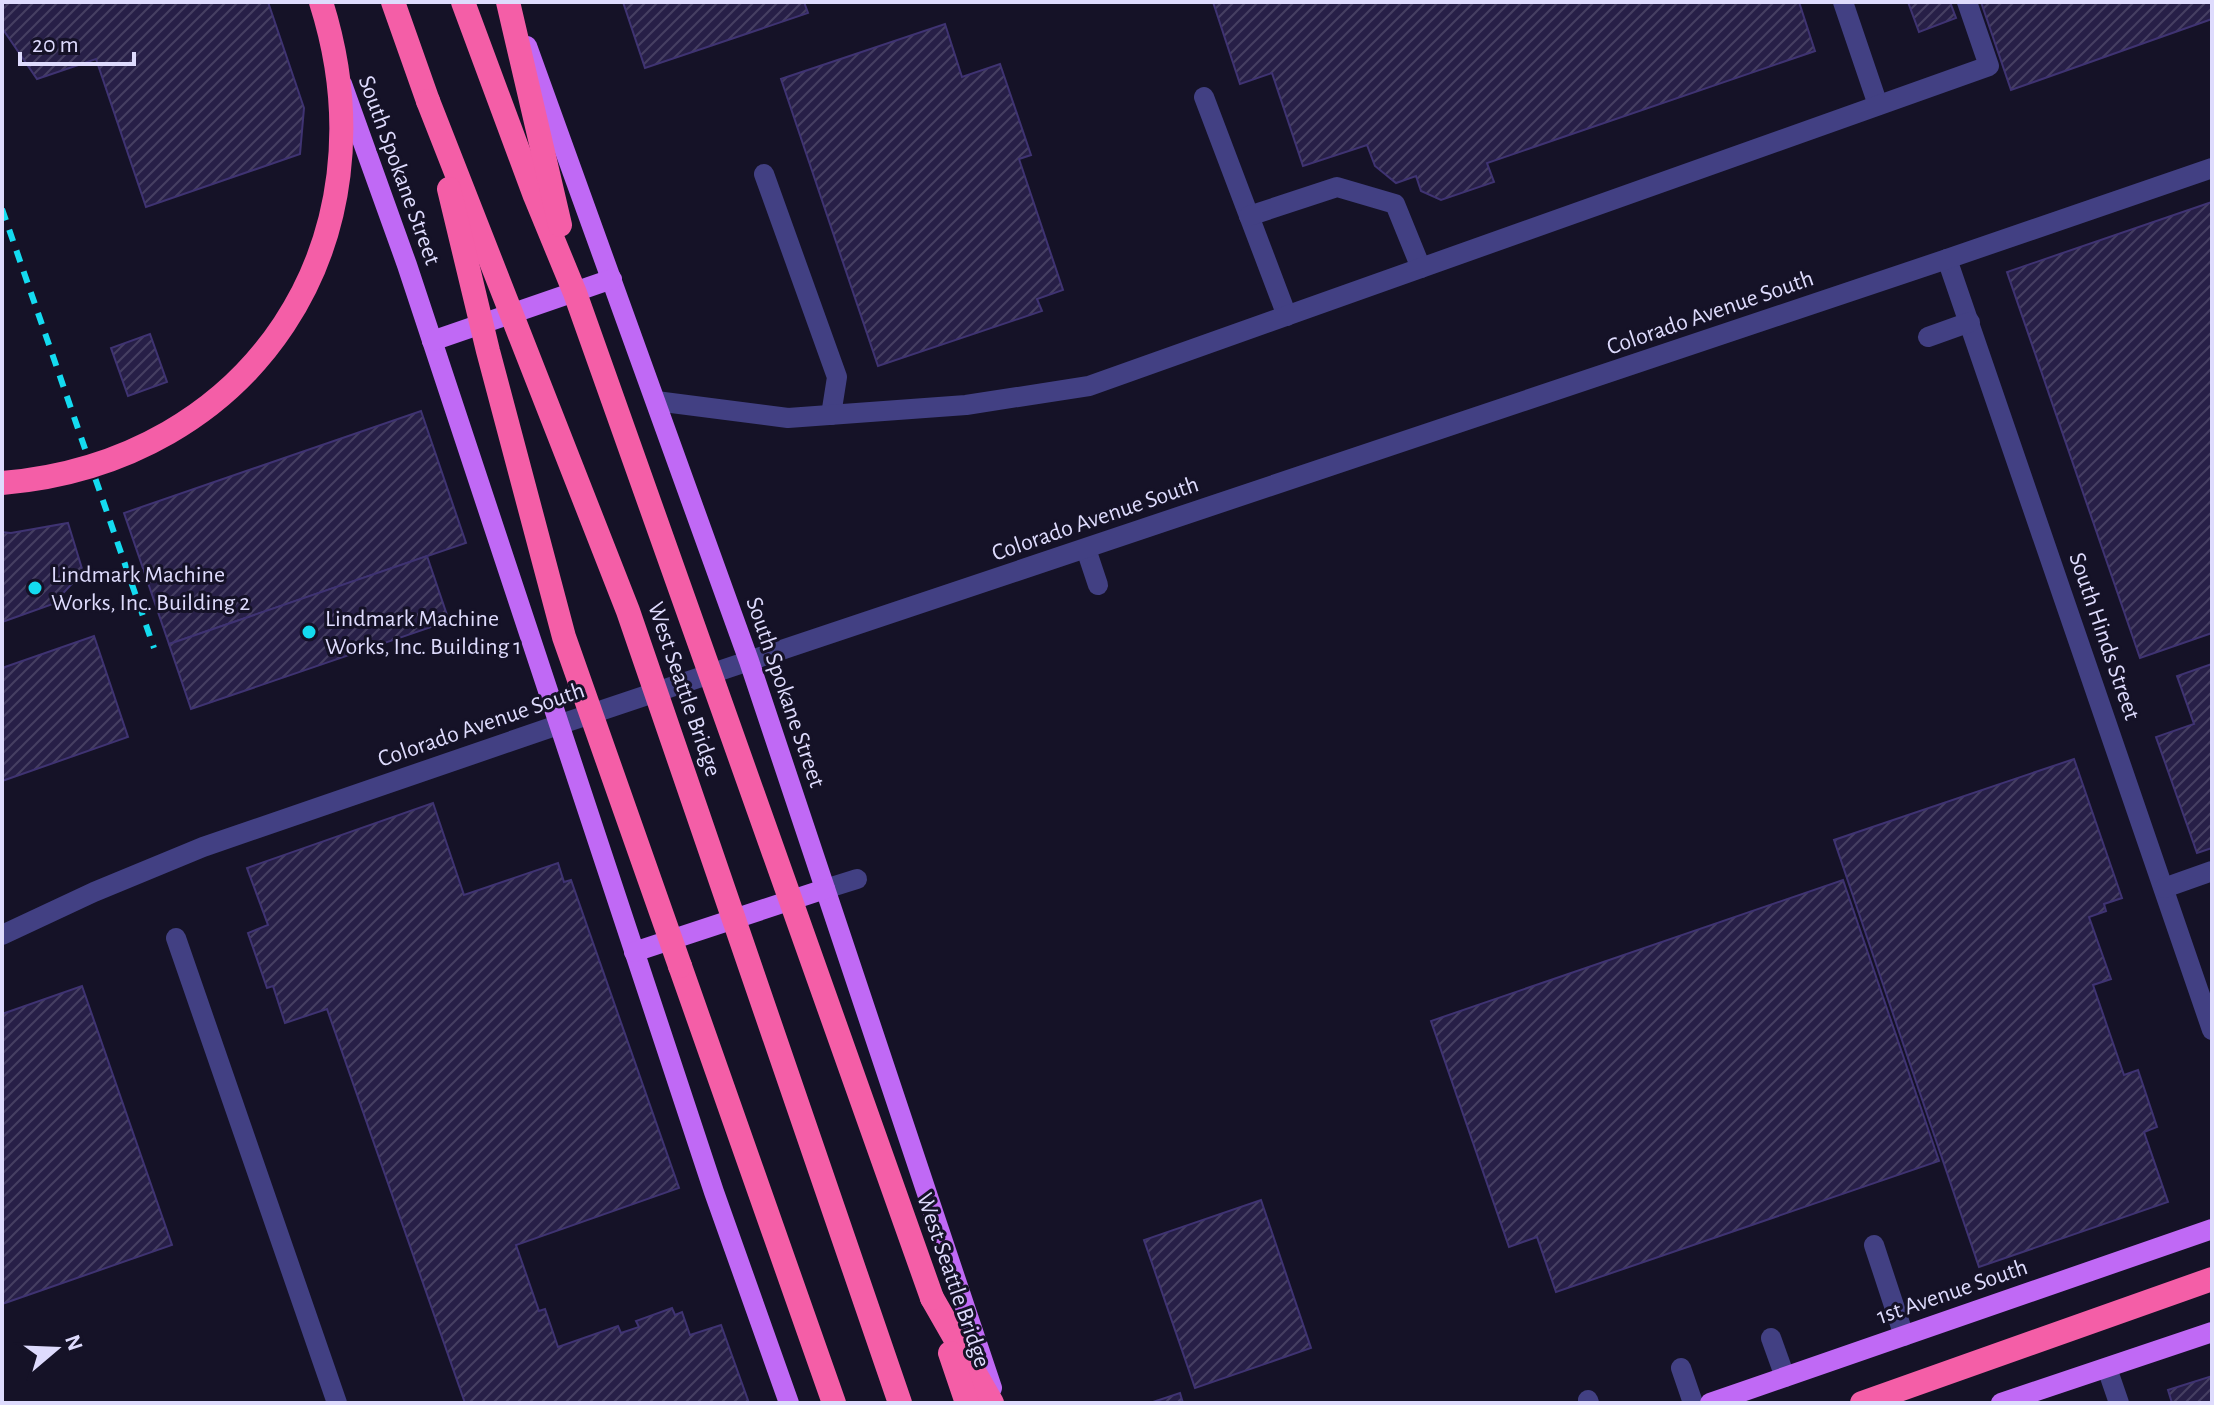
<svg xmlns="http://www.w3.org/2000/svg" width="2214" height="1405" viewBox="0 0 2214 1405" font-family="'Alegreya Sans',sans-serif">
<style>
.building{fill:url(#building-hatch);stroke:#3f3372;stroke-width:2}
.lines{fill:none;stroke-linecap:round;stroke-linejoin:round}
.minor{stroke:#424083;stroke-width:20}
.major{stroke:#c069f5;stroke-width:20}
.highway{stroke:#f45ea7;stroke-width:24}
.rail{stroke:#14dbf0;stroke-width:6;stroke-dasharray:12 10;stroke-linecap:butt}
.highway-bridge{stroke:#f45ea7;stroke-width:24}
.poi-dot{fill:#14dbf0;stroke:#151227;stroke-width:3}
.labels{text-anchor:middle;stroke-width:6;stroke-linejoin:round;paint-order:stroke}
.street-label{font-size:24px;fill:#dedbfd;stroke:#151227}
.poi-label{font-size:24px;fill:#dedbfd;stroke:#151227;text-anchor:start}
</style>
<defs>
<pattern id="building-hatch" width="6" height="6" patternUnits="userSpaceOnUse" patternTransform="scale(2)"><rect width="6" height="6" fill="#271f47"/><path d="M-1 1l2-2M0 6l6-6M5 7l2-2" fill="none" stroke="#463f62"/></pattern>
</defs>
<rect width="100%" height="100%" fill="#151227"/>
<g class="building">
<path d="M2,2H268L304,108L300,154L146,207L96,59L37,79L2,28Z"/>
<path d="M623,2H804L808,13L645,68Z"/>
<path d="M1213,2H1799L1815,51L1487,163L1494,182L1441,200L1421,191L1416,176L1396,183L1375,166L1367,145L1303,166L1272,73L1240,84Z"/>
<path d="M1908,2H1950L1956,18L1919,32Z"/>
<path d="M1981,2H2212V19L2011,90Z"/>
<path d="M945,24L962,77L1000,64L1031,155L1019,159L1063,290L1037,299L1042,311L878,366L781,79Z"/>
<path d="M2212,202V633L2140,658L2007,272Z"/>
<path d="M150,334L167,382L128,396L111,348Z"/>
<path d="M421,411L466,543L169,644L124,513Z"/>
<path d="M68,523L83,572L53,604L2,622V532L11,533Z"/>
<path d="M427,556L449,621L191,709L169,644Z"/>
<path d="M94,636L128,737L2,781V668Z"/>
<path d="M2212,664V848L2197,853L2156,737L2194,724L2177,676Z"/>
<path d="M2074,759L2122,898L2104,904L2106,911L2089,917L2111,979L2093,985L2124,1075L2138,1070L2157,1127L2144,1132L2168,1202L1979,1267L1834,840Z"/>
<path d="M433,803L464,895L558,863L564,882L571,880L679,1188L516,1245L539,1311L545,1309L558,1347L618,1326L621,1333L639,1327L636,1321L672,1308L675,1315L682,1312L690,1335L721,1325L749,1403H465L327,1009L285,1023L273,986L267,988L248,933L268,925L247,868Z"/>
<path d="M1843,880L1939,1161L1556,1292L1537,1237L1509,1247L1431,1021Z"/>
<path d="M82,986L172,1245L2,1304V1014Z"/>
<path d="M1261,1200L1311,1348L1195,1388L1144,1240Z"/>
<path d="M2212,1376V1403H2172L2168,1390Z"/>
<path d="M1180,1393L1183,1403H1150Z"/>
</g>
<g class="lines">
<g class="minor">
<path d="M1843,2L1878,105"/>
<path d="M1204,97L1287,316"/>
<path d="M764,174L837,377L831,415"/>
<path d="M1249,216L1337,187L1395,204L1421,268"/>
<path d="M1947,259L2212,1030"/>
<path d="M1928,337L1970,322"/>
<path d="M656,401L788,418L966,405L1089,386L1989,66L1967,2"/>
<path d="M1086,549L1098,585"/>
<path d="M2164,888L2212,871"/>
<path d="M825,889L857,879"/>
<path d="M2,935L94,892L203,847L558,725L1947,259L2212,168"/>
<path d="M176,938L337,1403"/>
<path d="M1874,1245L1904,1336"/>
<path d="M1771,1338L1785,1377"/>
<path d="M1681,1368L1693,1403"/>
<path d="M2107,1368L2119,1403"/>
<path d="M1588,1400L1589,1403"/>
</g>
<g class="major">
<path d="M527,46L749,661L992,1388"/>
<path d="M342,84L407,265L714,1192L789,1403"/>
<path d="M432,341L612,279"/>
<path d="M634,952L825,889"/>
<path d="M1710,1403L2212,1229"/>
<path d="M2001,1403L2212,1332"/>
</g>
<g class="highway">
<path d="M393,2L428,101"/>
<path d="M680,966L834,1403"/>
<path d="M932,1298L992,1403"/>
<path d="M950,1353L967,1403"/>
<path d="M1862,1403L2212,1279"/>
</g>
<path class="rail" d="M2,209L154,648"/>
<g class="highway-bridge">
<path d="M463,2L535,196L575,293L932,1298"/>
<path d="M508,2L560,225"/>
<path d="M428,101L628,611L900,1403"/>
<path d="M449,189L488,351L564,637L680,966"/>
<path d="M2,483C253,462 397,241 321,2"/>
</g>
</g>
<g class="poi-dot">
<circle cx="35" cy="588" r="8"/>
<circle cx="309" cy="632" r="8"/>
</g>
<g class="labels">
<g class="street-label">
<text transform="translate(400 170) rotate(70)" y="8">South Spokane Street</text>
<text transform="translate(1710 312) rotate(-19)" y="8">Colorado Avenue South</text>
<text transform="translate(1095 518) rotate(-19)" y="8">Colorado Avenue South</text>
<text transform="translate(2105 636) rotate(71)" y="8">South Hinds Street</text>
<text transform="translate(685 689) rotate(71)" y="8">West Seattle Bridge</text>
<text transform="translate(786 692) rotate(71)" y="8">South Spokane Street</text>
<text transform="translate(481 724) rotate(-19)" y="8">Colorado Avenue South</text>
<text transform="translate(954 1280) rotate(71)" y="8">West Seattle Bridge</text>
<text transform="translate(1952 1291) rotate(-19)" y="8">1st Avenue South</text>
</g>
<g class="poi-label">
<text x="51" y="582">Lindmark Machine<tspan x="51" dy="28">Works, Inc. Building 2</tspan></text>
<text x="325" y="626">Lindmark Machine<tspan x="325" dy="28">Works, Inc. Building 1</tspan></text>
</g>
</g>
<rect width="2214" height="1405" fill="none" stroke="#dedbfd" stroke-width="8"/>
<g transform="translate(56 1349) rotate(71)" stroke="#151227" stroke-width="6" paint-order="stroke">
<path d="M0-6L14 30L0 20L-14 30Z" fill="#dedbfd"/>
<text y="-12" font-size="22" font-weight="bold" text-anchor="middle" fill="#dedbfd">N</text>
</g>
<path d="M20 52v12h114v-12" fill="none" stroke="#dedbfd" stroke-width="4"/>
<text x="32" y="52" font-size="24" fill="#dedbfd" stroke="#151227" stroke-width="6" paint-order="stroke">20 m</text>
</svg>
